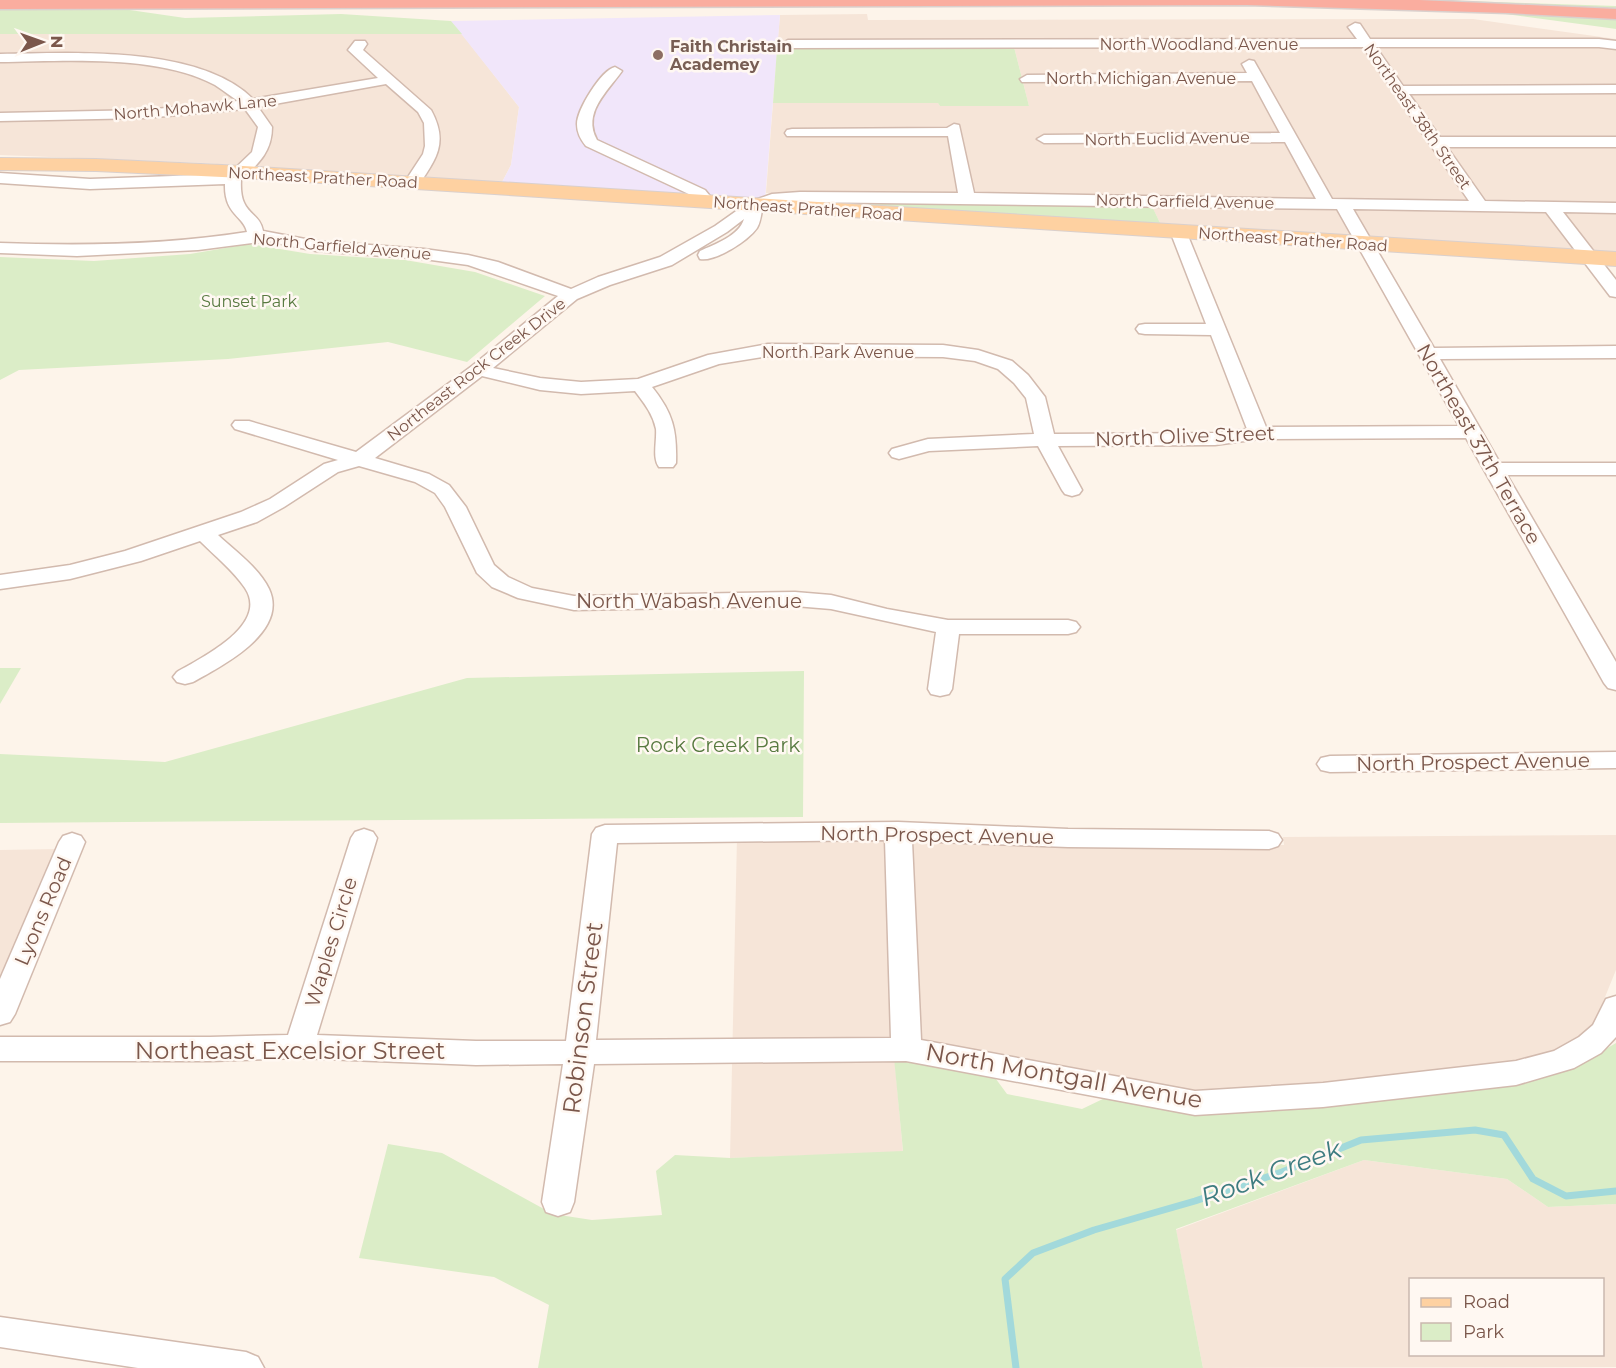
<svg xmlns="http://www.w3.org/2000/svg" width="1616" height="1368" viewBox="0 0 1616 1368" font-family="Montserrat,sans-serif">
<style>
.residential{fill:#f6e5d8;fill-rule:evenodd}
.education{fill:#f1e6fa}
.green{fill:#dbedc7}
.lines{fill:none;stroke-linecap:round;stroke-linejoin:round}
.stream{stroke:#a2d9db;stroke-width:7}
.minor-casing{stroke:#d2baae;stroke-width:3}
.major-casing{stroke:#dad0cd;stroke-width:2}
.highway-casing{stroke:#dad0cd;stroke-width:3}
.minor{fill:#fff;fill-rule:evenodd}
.major{fill:#fed1a1;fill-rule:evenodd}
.highway{fill:#faad9f;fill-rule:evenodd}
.education-dot{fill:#8d6e63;stroke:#fff8f2;stroke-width:2}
.labels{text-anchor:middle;stroke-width:5;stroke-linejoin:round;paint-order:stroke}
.far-street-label{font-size:16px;fill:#7b574b;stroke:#fff8f2}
.far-education-label{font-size:16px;font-weight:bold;fill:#785e54;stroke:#fff8f2;text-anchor:start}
.far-park-label{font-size:16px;fill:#587a40;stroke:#fff8f2}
.street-label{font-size:20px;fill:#7b574b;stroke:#fff8f2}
.park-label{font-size:20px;fill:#587a40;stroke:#fff8f2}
.near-street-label{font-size:24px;fill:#7b574b;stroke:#fff8f2}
.near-water-label{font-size:26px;font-style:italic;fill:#3d7c80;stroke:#fff8f2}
</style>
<rect width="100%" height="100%" fill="#fdf4ea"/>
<g class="residential">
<path d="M867,14L868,20L1473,19L1616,39V253L1160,223L1147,196L766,193L773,103H938L940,106H1029L1014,47L777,49L780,15Z"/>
<path d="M0,34H462L519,107L511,165L501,184L204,163L0,155Z"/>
<path d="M1616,835V970L1592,1029L1571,1047L1505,1067L1190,1097L893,1043L903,1152L730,1158L737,837L1284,845L1283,837Z"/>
<path d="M59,849L0,986V850Z"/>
<path d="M1364,1160L1507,1179L1548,1207L1616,1204V1367L1203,1368L1176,1230ZM1410,1280H1602V1354H1410Z"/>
</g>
<path class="education" d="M780,15L765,200L501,184L511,165L519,107L451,21Z"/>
<g class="green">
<path d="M1360,0H1434L1616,6V11Z"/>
<path d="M109,7L185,18L341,14L451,21L462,34H0V8Z"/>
<path d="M1490,12L1616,19V29L1602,27Z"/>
<path d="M1014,47L1029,106H940L938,103H773L777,49Z"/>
<path d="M782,201L1151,204L1160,223Z"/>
<path d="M249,244L310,254L405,260L475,272L545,296L467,362L388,342L228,359L19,370L0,380V257L94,261L190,254Z"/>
<path d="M0,668H21L0,704Z"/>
<path d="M804,671L803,817L0,823V754L165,762L467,678Z"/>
<path d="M1616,1043V1204L1548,1207L1507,1179L1364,1160L1176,1229L1203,1368H538L549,1305L494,1277L359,1258L388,1144L442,1153L553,1214L592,1220L662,1215L656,1171L675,1155L730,1158L903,1151L894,1058L993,1075L1007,1094L1082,1109L1107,1097L1572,1069Z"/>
</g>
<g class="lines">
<path class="stream" d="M1016,1368L1005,1279L1033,1253L1094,1230L1195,1201L1282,1172L1361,1140L1475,1130L1504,1135L1533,1179L1566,1196L1616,1191"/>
<g class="minor-casing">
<g id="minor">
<path d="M1355,23L1360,24L1370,39H1599L1616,41V49L1599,47H1376L1403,86L1616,85V93L1409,94L1440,137H1616V147H1447L1485,201L1616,203V213L1563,212L1616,280V297L1610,296L1546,212L1353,209L1434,348L1616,346V358L1440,359L1500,463H1616V475H1507L1616,662V690L1608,688L1604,683L1466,438L1259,439L1215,445L1058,446L1082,490L1079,494L1072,496L1065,494L1062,490L1038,446L929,451L899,459L892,457L889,453L892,449L928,439L1034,434L1026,398L1014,383L998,369L975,361L943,357L768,356L719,364L652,387C673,413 677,430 676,463L673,467H659C652,458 657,441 656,429C653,414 644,403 635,391L581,394L540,390L482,376L375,458L429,474L449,485L466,507L494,565L508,577L532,588L574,596L795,592L831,595L887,609L948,620H1068L1076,622L1080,627L1076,632L1068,634H959L952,689L949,694L940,696L931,694L928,689L936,632L831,609L795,606L574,610L518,598L492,587L477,573L445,507L435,493L415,482L359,466L338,472L284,507L257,522L218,535C234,550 259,568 269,589C289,632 222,666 193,682L185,684L177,682L173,677L177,672C201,658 270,625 245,588C233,570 215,556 200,541L141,561L70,579L0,589V575L70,565L125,551L241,512L270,499L324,464L338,460L235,429L232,425L235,421H249L356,452L472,366L558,296L468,265L424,259L316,251L267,241L198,250L77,256L0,253V243C83,246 165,245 247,232C244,216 224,215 225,184L90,189L0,183V173L90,179L229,174L252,152L258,127L245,109L145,118L0,121V113L145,110L238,101C230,96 223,90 215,85C159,54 63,61 0,62V54C72,53 199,45 253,99L378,78L348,50L355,41H365L367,44L363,50L431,110C449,143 436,159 418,186H406L404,183L423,154L425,146L424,123L418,112L386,84L258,107L272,127C272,152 258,164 241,180C239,216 259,210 263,231L316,241L424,249L468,255L498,262L571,289L598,277L660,257L715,226L749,202L772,194L800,192L958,193L948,136H787L785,133L787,130L792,129L947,128L954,124L959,125L974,193L1316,199L1285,142L1044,143L1037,139L1044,135L1280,133L1252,81L1022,82L1020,79L1027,75L1247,73L1242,64L1249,60L1254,61L1332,199L1469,201L1363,47L788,48L781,44L788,40L1357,39L1348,27ZM800,202L1337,209L1459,426L1266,427L1186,231L1178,226L1170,231L1206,324H1145L1139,325L1136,329L1139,333L1145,334L1211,335L1247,429L1215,433L1054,434L1045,397L1028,375L1012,361L978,350L943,345L768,344L708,355L638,379L581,382L540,378L493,368L577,299L610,285L672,265L727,232L744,219C739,236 715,244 700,251L698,255L700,259C715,262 748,241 757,228C760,223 761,216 762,210L775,204Z"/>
<path d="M615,67L622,71C607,92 582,113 597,140L705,190L714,201L712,204H700L693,196L586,146C581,140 577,133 577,124C577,110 601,70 615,67Z"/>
<path d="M1616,752V768L1330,772L1321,770L1317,764L1321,758L1330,756Z"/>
<path d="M898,822L1068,829L1269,831L1278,834L1282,840L1278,846L1269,849L1068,847L912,841L921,1040L1195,1091L1323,1083L1516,1061L1554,1051L1579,1037L1593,1025L1606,999L1616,996V1037L1601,1053L1574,1068L1516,1085L1323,1107L1195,1115L906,1061L594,1064L574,1202L570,1212L558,1216L546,1212L542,1202L563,1064L476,1065L299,1058L210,1061H0V1037H210L288,1035L351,838L355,832L364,829L373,832L377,838L317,1035L476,1041H566L592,834L596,828L605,825ZM885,840L891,1038L596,1040L617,843Z"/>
<path d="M72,833L81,836L85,842L15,1014L10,1022L0,1025V979L59,842L63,836Z"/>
<path d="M0,1317L246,1352L258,1357L264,1368H138L0,1347Z"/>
</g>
</g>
<g class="major-casing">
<path id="major" d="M0,158L96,159L243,166L1616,252V266L243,178L96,171L0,170Z"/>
</g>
<g class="highway-casing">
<path id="highway" d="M0,0H1419L1616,9V19L1508,13L1247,5L0,9Z"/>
</g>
<use href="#minor" class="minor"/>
<use href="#major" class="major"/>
<use href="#highway" class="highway"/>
</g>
<circle class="education-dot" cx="658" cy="55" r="6"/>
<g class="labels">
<g class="far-street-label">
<text x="1199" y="50">North Woodland Avenue</text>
<text x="1141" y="84">North Michigan Avenue</text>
<text transform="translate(195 107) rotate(-5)" y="6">North Mohawk Lane</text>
<text transform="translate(1418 116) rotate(55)" y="6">Northeast 38th Street</text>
<text transform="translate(1167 138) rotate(-1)" y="6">North Euclid Avenue</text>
<text transform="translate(323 177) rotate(3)" y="6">Northeast Prather Road</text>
<text transform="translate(1185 201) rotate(1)" y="6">North Garfield Avenue</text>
<text transform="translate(808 208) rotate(4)" y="6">Northeast Prather Road</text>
<text transform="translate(1293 239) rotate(4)" y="6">Northeast Prather Road</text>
<text transform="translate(342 246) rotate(5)" y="6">North Garfield Avenue</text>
<text x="838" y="358">North Park Avenue</text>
<text transform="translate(476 369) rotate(-38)" y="6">Northeast Rock Creek Drive</text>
</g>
<g class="far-education-label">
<text x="670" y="52">Faith Christain<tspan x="670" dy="18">Academey</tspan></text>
</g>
<g class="far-park-label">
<text x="249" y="307">Sunset Park</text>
</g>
<g class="street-label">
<text transform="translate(1185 436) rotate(-2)" y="7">North Olive Street</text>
<text transform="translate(1479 444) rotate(60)" y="7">Northeast 37th Terrace</text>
<text x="689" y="608">North Wabash Avenue</text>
<text transform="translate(1473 762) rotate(-1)" y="7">North Prospect Avenue</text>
<text transform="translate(937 835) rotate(1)" y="7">North Prospect Avenue</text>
<text transform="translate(43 911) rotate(-67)" y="7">Lyons Road</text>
<text transform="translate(331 942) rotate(-73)" y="7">Waples Circle</text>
</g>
<g class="park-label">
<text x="718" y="752">Rock Creek Park</text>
</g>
<g class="near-street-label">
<text transform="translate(583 1018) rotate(-83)" y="8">Robinson Street</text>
<text x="290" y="1059">Northeast Excelsior Street</text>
<text transform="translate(1064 1076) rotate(10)" y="8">North Montgall Avenue</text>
</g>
<g class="near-water-label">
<text transform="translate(1271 1173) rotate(-20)" y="9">Rock Creek</text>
</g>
</g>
<rect x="1409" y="1278" width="195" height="78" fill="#fff8f2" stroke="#cab8af" stroke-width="1.5"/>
<rect x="1421" y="1298" width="30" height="9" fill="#fed1a1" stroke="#cab8af" stroke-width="1.5"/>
<text x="1463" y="1308" font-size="18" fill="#7b574b">Road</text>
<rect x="1421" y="1323" width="30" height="18" fill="#dbedc7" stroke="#cab8af" stroke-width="1.5"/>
<text x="1463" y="1338" font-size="18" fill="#7b574b">Park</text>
<g transform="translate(42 42) rotate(89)" stroke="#fff8f2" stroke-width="4.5" paint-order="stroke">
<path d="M0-4.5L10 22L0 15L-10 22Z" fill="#7b574b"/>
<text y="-9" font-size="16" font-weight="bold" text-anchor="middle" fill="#7b574b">N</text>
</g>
</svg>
